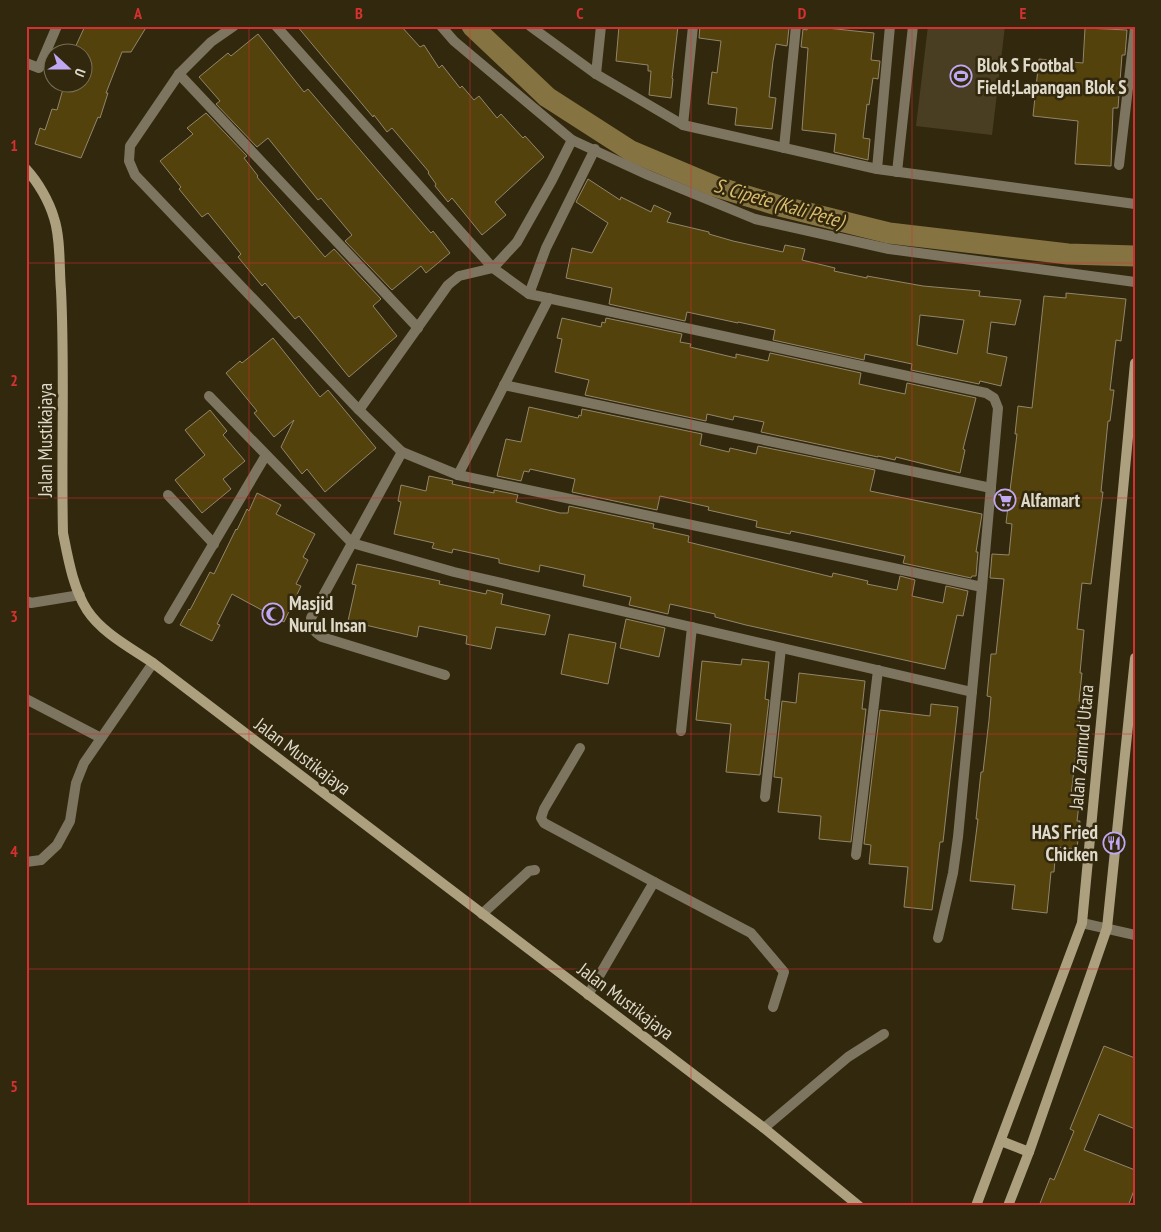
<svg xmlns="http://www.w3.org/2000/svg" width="1161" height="1232" viewBox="0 0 1161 1232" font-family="'PT Sans Narrow',sans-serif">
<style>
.pitch{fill:#493e22}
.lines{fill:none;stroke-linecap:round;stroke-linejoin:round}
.canal{stroke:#867342;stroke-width:21}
.building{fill:#54420d;stroke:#91866a;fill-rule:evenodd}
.street{stroke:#7d7560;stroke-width:10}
.secondary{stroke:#ada07f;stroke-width:10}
.grid{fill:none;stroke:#d63130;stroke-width:1;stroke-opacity:0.55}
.labels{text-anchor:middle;stroke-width:5;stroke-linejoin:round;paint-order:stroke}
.poi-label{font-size:19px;font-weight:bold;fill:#dfd9ca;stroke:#32280e;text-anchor:start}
.street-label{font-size:19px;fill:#dfd9ca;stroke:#32280e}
.water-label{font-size:20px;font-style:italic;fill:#d9bb6f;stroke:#32280e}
.neatline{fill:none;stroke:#d63130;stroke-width:2}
.grid-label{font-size:16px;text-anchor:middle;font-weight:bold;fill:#d63130}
</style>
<rect width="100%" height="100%" fill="#32280e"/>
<path class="pitch" d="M928,26H1005L992,135L916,126Z"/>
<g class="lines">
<path class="canal" d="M472,26L547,97L631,151L714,186L780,206L889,233L1068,254L1135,256"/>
</g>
<g class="building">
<path d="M85,26H147L131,52H122L106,93H108L100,118L98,117L81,158L35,144L40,128L45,130L52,109L57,110L65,82H82V52H73Z"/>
<path d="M297,26H401L420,47L424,45L439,68L442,65L460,88L462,86L474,100L479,96L497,118L501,114L523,138L525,136L544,157L495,202L506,215L482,235L452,198L448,202L435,186L436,184L428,173L429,172L392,128L387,132L374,115L373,117Z"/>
<path d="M619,26H678L672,78L673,79L671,98L649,95L651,71H648V65L616,61Z"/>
<path d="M700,26L789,28L787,46L776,44L773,61L769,97L776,98L772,129L735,125L737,108L708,104L712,72L717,73L721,41L699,38Z"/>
<path d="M808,26L874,33L871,60L880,61L878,79L873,78L869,105L867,104L863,138L870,139L868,160L834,152L836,134L802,130L808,48L801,47L803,29L807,30Z"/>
<path d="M1085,28L1127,30L1125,55H1122L1118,108H1113L1111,166L1075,164L1078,121L1033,116L1039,59L1083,63Z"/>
<path d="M258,34L304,92L308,89L431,233L433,231L450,253L426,273L421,266L392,290L345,241L352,235L321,198L318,200L268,138L257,147L216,104L220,101L199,77L228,53L231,56Z"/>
<path d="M206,113L247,156L244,158L258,176L257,177L325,257L334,249L381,299L373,306L397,336L349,377L299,316L295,319L265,283L262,286L238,257L241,254L208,213L202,217L179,189L181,187L160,161L193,134L187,128Z"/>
<path d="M588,179L620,200L621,197L651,212L654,205L671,213L667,222L709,232V234L733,241L783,252L785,245L805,249L802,260L835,268L834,271L867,278V276L923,286L980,291L979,296L1021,300L1015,325L991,322L987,353L1007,357L1001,386L980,381L979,384L911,370L912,364L865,354L864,360L773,340L775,330L738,322V323L687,312L685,321L609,304L612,288L566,278L572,248L592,253L608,223L576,202ZM920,315L964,320L957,354L917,345Z"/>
<path d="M1066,293L1126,299L1121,341L1116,340L1110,390H1114L1110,421H1108L1101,492H1103L1091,584L1082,583L1077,629L1084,630L1080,673H1082L1079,701L1082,702L1071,795L1080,796L1077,821H1080L1077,849L1056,847L1054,872H1051L1047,913L1012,909L1015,885L970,881L978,819H976L981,772H983L989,720L991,697L987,696L991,654H996L1004,579L990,578L992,554L1009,555L1012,524L1006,523L1017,434H1015L1018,406L1032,408L1044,296L1066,298Z"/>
<path d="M562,318L601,327L602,322L605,323L606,318L682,334L680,342L691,344L690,347L736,358V354L768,361L770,353L861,373L859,384L905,394L907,383L976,398L963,449L965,450L960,473L896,457L895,460L878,456V457L761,432L764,422L734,416L733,420L707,414L706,421L585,395L589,380L555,372L562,339L557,338Z"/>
<path d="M273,338L320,397L328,390L376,448L325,492L307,469L302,474L281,447L294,420L274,437L254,413L257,411L226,373L240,361L242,363Z"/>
<path d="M529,407L578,418L579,415L581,416L582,409L702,434L700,445L729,452L730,448L756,454L758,446L875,470L870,491L982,514L976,552H978L976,576H972L971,578L903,563L905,556L810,535L791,531L790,534L756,527L757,521L708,510L709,507L660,496L657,510L572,492L575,479L530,469L529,472L524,471L521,481L497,476L506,439L521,442Z"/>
<path d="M210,410L227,431L223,435L245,461L223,479L231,489L202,513L175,480L205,455L185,430Z"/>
<path d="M429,476L453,481L452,484L494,493V490L518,495L516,502L560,513H568L569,506L654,524L653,528L689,536L688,542L832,577L833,573L868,581L867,584L897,590L900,576L915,580L912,596L943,603L946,586L968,591L963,616L957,615L945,669L746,625L715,617V614L670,604L668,614L629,605L631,597L583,586L585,575L540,565L539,572L499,563V559L453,549L452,553L432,548L434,543L394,534L401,502L398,501L401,485L426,491Z"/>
<path d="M257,493L281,505L276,514L315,534L303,557L308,560L296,584L301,586L284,622L232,594L217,624L220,625L212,641L180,625L189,609L190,610L210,572L214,574L236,529L237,530L247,509L249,511Z"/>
<path d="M357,564L440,581L439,584L486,594L487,590L503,594L501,604L550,615L545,635L496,627L491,649L466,644L467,636L419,626L417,637L348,621L356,585L352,584Z"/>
<path d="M626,619L665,628L659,657L620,648Z"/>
<path d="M569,634L616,643L608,684L561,674Z"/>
<path d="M742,659L769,662L765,699L769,700L760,775L726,772L731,724L696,720L702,661L741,665Z"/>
<path d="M799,673L865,681L862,709H866L851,842L819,839L821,816L778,812L782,778L774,777L782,701L796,703Z"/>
<path d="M931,704L958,707L943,842H940L932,910L904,907L908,867L869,864L871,845L864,844L880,710L930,716Z"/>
<path d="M1104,1046L1135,1058V1129L1099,1114L1084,1150L1135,1170V1188L1128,1206H1039L1050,1178L1054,1180L1074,1131L1070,1129Z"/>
</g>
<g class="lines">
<g class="street">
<path d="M234,26L211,42L179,74L130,146L129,161L135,175L359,410L402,452L458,475L982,587L998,408L994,398L986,393L529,294L493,268L276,26"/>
<path d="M441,26L454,41L572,140L648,175L755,219L889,249L1135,282"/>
<path d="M530,26L596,74L683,125L877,169"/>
<path d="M890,26L877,169L1135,204"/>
<path d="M26,63L39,68L57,26"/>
<path d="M179,74L418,328"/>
<path d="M596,74L601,26"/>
<path d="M683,125L693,26"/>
<path d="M784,148L796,26"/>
<path d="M1119,165L1135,28"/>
<path d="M897,172L913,26"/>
<path d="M529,294L546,248L595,149"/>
<path d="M504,385L991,488"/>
<path d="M209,396L352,543L454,572L972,692"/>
<path d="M359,410L448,285L459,276L493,268L517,242L552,180L572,140"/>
<path d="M402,452L311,618C311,628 313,631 322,637L445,675"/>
<path d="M458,475L549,298"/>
<path d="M168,495L214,544"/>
<path d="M26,601L31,603L80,595"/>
<path d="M169,619L266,455"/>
<path d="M26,699L101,738"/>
<path d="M681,731L692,627"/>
<path d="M580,748L544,809L541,818L544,823L654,882"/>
<path d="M765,797L781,648"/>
<path d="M856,855L878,670"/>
<path d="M26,862L41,860L57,845L70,821L76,783L84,763L153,663"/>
<path d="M482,914L529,871L535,870"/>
<path d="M1082,923L1135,935"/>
<path d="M938,938L953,873L958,837L982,587"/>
<path d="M588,995L654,882L751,933L784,972L773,1007"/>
<path d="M764,1128L848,1057L884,1034"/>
</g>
<g class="secondary">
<path d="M26,169C38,182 49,201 54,218C61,239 59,268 61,290C65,371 61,452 63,533C68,558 73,588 87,610C102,633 131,648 153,663L764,1128L859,1206"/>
<path d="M1001,1141L1029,1152"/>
<path d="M976,1206L1082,923L1135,363"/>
<path d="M1008,1206L1029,1152L1107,928L1135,658"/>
</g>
</g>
<path class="grid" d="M249,26V1206M470,26V1206M691,26V1206M912,26V1206M26,263H1135M26,498H1135M26,734H1135M26,969H1135"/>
<defs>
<g id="stadium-ring" transform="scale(1.125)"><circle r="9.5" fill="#32280e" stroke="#c1a8f3" stroke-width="1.5"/><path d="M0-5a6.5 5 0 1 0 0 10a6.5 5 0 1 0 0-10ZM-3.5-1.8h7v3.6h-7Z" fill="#c1a8f3"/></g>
<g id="supermarket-ring" transform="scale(1.125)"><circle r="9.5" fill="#32280e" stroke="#c1a8f3" stroke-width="1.5"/><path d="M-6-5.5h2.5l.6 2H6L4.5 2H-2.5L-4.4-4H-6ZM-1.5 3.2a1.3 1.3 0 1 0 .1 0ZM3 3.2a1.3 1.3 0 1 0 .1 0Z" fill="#c1a8f3"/></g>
<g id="mosque-ring" transform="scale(1.125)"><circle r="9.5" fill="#32280e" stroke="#c1a8f3" stroke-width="1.5"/><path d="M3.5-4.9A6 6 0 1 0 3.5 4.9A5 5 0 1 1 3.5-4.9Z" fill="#c1a8f3"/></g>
<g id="restaurant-ring" transform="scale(1.125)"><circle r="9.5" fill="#32280e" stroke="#c1a8f3" stroke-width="1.5"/><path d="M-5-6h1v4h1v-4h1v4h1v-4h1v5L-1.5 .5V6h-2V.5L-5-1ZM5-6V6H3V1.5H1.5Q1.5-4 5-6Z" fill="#c1a8f3"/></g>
</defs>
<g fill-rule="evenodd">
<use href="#stadium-ring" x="961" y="76"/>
<use href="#supermarket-ring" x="1005" y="500"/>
<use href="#mosque-ring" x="273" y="614"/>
<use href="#restaurant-ring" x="1114" y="843"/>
</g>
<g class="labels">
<g class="poi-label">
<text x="977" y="72">Blok S Footbal<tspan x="977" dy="22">Field;Lapangan Blok S</tspan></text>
<text x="1021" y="507">Alfamart</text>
<text x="289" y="610">Masjid<tspan x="289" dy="22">Nurul Insan</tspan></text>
<text x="1098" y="839" text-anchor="end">HAS Fried<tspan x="1098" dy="22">Chicken</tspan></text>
</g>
<g class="street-label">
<text transform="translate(45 440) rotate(-90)" y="7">Jalan Mustikajaya</text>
<text transform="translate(1081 747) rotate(-85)" y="7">Jalan Zamrud Utara</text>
<text transform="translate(303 756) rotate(37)" y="7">Jalan Mustikajaya</text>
<text transform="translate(626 1001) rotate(37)" y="7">Jalan Mustikajaya</text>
</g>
<g class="water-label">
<text transform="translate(779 203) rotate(16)" y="7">S. Cipete (Kali Pete)</text>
</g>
</g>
<rect width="1161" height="1232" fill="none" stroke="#32280e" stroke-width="55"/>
<g transform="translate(68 68) rotate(111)"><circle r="24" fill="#32280e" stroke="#776f59"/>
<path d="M0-4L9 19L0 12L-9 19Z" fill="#c1a8f3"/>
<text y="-8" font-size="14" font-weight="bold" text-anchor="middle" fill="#dfd9ca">U</text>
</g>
<rect x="28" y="28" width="1106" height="1176" class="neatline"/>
<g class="grid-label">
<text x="138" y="19">A</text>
<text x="359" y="19">B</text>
<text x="580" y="19">C</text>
<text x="802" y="19">D</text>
<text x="1023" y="19">E</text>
<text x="14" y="151">1</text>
<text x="14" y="386">2</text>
<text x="14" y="622">3</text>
<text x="14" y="857">4</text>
<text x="14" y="1092">5</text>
</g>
</svg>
